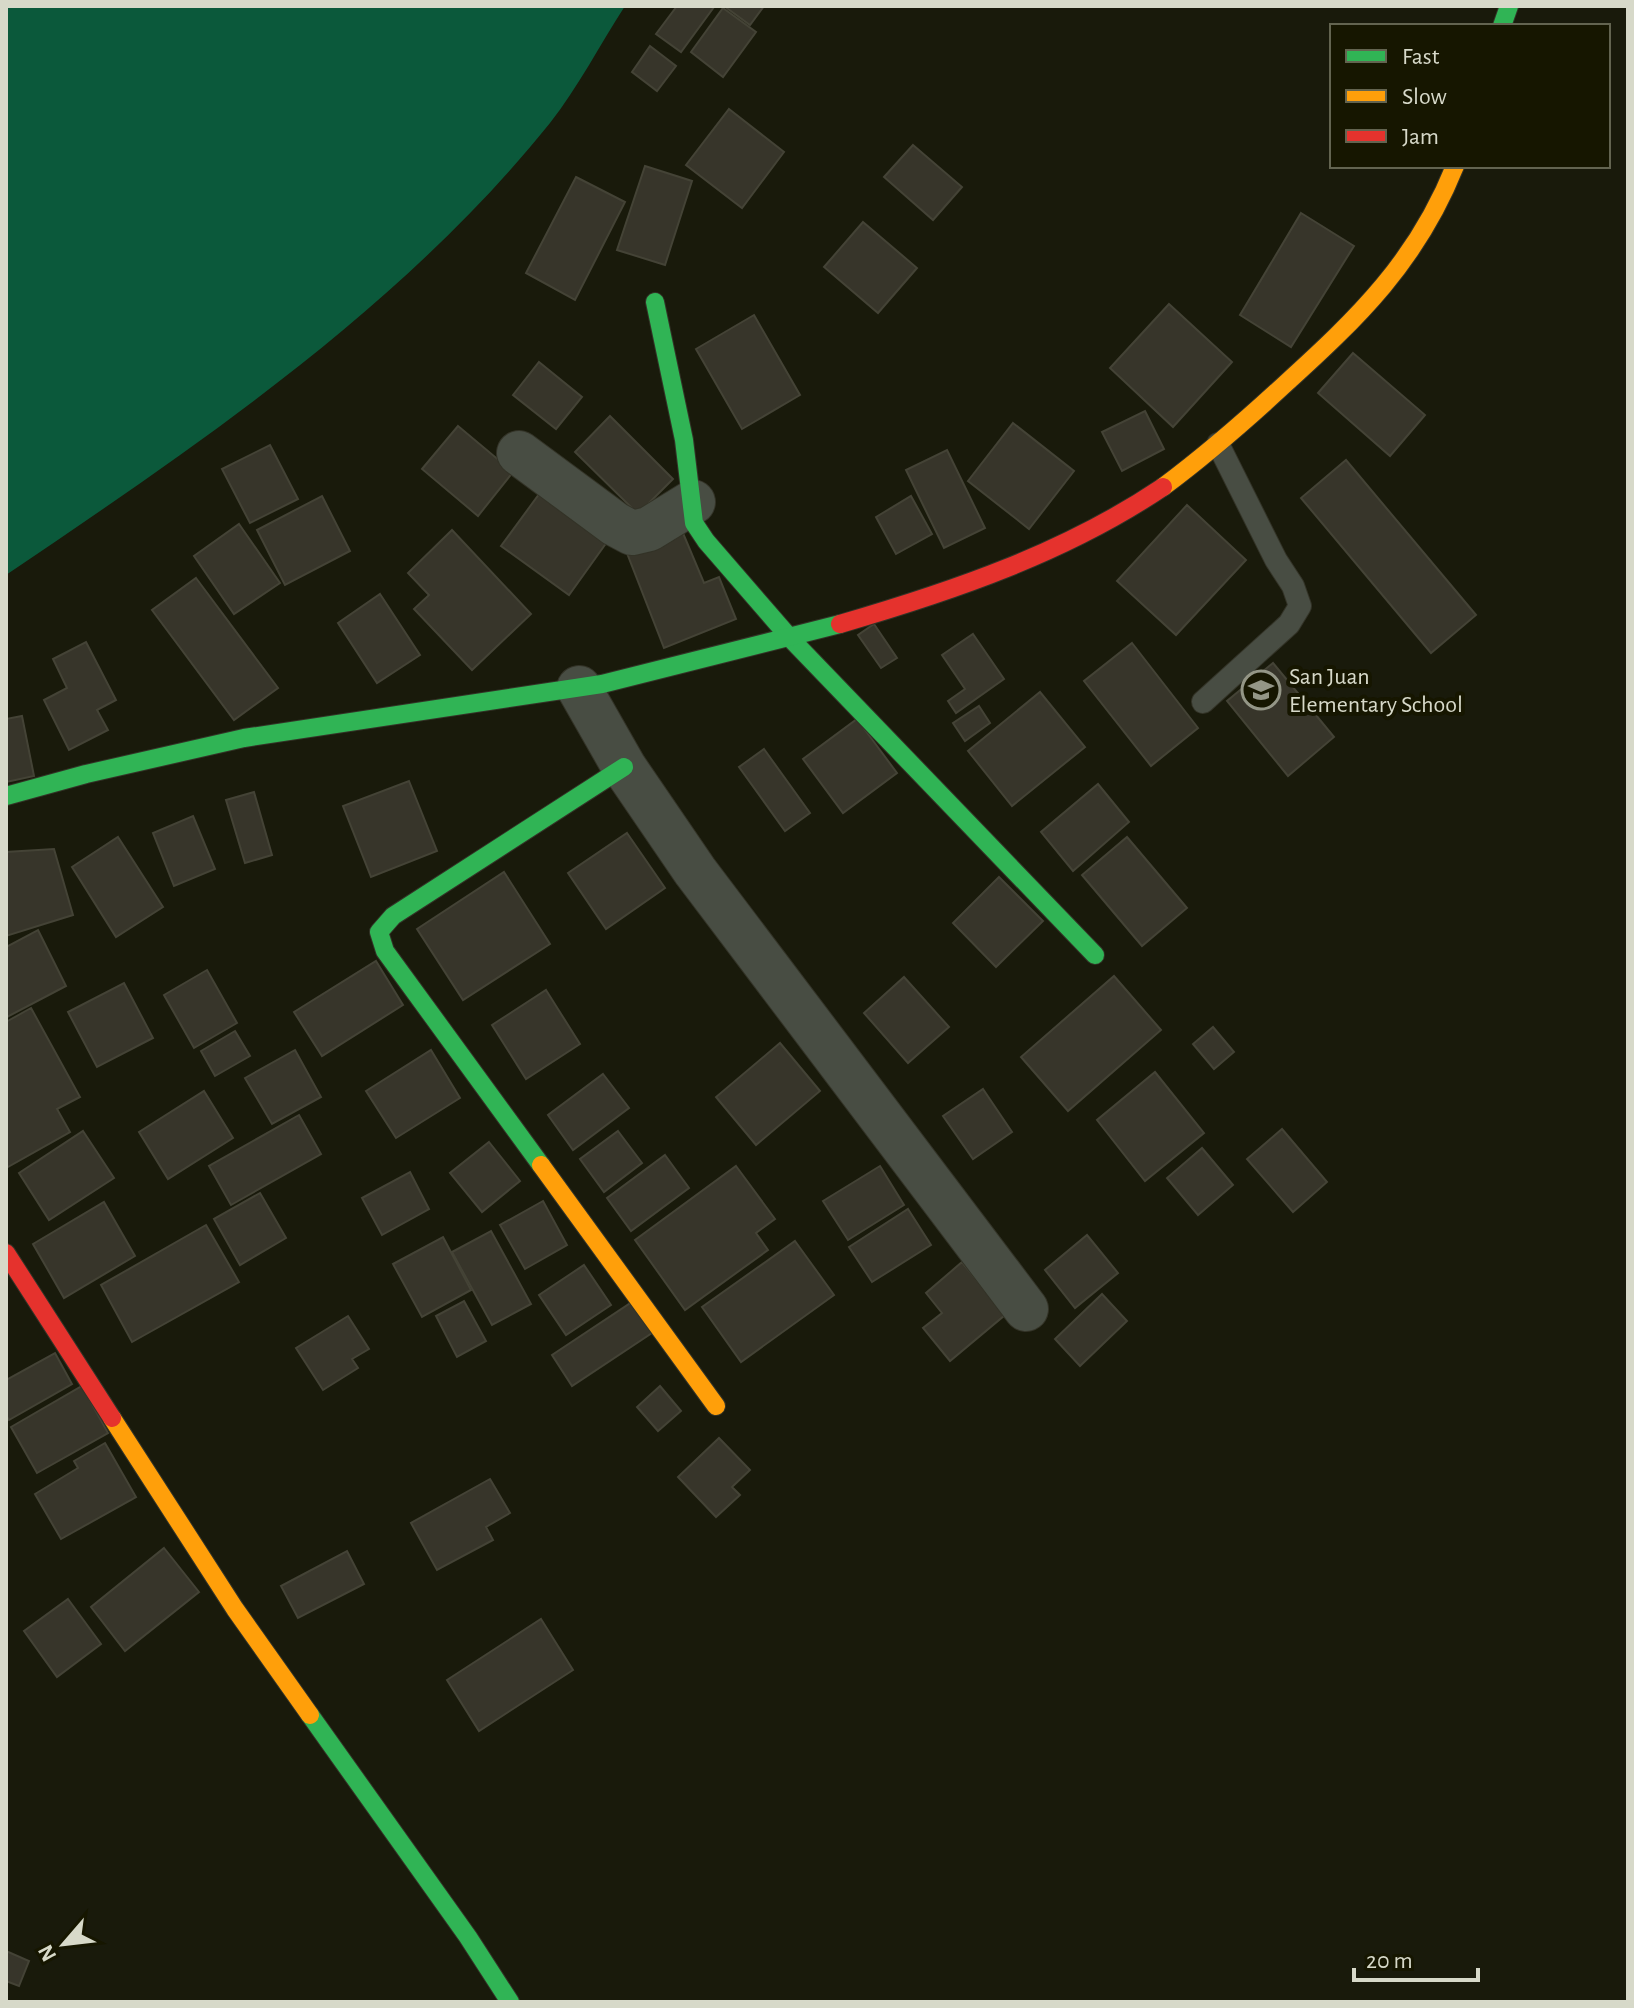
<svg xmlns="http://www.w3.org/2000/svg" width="1634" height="2008" viewBox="0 0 1634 2008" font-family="'Alegreya Sans',sans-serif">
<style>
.water{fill:#0b593b}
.building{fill:#37352a;stroke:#444336;stroke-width:2}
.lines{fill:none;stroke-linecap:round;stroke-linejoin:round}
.lane-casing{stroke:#333327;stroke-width:24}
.street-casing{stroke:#333327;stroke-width:46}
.fast-casing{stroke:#333327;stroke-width:20}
.slow-casing{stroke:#333327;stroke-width:20}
.jam-casing{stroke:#333327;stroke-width:20}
.lane{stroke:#484d43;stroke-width:22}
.street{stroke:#484d43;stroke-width:44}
.fast{stroke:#30b455;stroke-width:18}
.slow{stroke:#ff9f0a;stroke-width:18}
.jam{stroke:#e5322d;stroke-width:18}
.labels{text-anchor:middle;stroke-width:8;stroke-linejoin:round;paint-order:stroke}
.poi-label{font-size:24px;fill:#d7d9c9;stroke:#161600;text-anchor:start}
</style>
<rect width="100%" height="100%" fill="#191a0b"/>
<path class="water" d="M6,6H625C601,43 577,89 550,123C401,308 201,443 6,575Z"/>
<g class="building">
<path d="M677,6L714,7L681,52L656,34Z"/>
<path d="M724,6H764L750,25Z"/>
<path d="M723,8L756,32L723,77L691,52Z"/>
<path d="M650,46L676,66L657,91L632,72Z"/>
<path d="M729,109L784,152L742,208L686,165Z"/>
<path d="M913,145L962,187L933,220L884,177Z"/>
<path d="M645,166L692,181L665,265L617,250Z"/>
<path d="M576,177L625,202L575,300L526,273Z"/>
<path d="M1301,213L1354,246L1291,347L1240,315Z"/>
<path d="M863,222L917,268L878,313L824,267Z"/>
<path d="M1169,304L1232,362L1173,427L1110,368Z"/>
<path d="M754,315L800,395L742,429L696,349Z"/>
<path d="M1353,353L1425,415L1390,456L1318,393Z"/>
<path d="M539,362L582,397L556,429L513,395Z"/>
<path d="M1145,411L1164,449L1122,471L1102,432Z"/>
<path d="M610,416L673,479L638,514L575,452Z"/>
<path d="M1013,423L1074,471L1029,529L968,481Z"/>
<path d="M458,426L513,472L478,516L422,469Z"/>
<path d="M270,445L298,499L250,523L222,469Z"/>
<path d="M947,450L985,528L944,548L906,470Z"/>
<path d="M1346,460L1476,615L1431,653L1301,498Z"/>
<path d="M545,486L612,535L569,595L501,546Z"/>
<path d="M322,496L350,551L285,585L257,530Z"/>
<path d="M911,496L932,534L896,554L876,517Z"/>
<path d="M1187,505L1246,560L1176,635L1117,581Z"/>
<path d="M239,524L280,583L234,614L194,556Z"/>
<path d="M680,526L704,583L719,577L736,619L664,648L625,548Z"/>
<path d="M452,530L531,614L472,670L414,609L429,595L408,573Z"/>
<path d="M196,578L278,688L234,720L152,610Z"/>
<path d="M380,594L420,655L377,683L338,623Z"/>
<path d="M874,624L897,658L881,668L858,635Z"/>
<path d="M973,634L1004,679L956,713L948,701L965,689L942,655Z"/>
<path d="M86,642L116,700L97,710L108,730L69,750L44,700L67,688L53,659Z"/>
<path d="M1132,643L1198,728L1151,766L1084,681Z"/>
<path d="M1273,663L1334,737L1288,776L1227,701Z"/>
<path d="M1040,692L1085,747L1012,806L968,751Z"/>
<path d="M979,706L990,723L965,741L953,723Z"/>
<path d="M22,716L34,776L6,782V719Z"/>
<path d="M857,719L897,773L843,813L803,759Z"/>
<path d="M764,749L810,813L785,831L739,767Z"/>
<path d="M409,781L437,851L371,877L343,806Z"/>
<path d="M1098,784L1129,822L1073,871L1041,832Z"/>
<path d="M254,792L272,855L245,863L226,800Z"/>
<path d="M193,816L215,869L174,886L153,833Z"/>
<path d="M627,833L665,888L606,929L568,873Z"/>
<path d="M118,837L163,907L116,937L72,867Z"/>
<path d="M1127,837L1187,908L1142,946L1082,875Z"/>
<path d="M54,849L73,915L6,936V852Z"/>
<path d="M504,872L550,944L463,1000L417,929Z"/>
<path d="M999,877L1043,921L996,967L953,923Z"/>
<path d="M38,930L66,986L7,1017L6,947Z"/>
<path d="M376,961L403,1005L322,1056L294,1012Z"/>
<path d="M207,970L237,1023L194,1048L164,995Z"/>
<path d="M1114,976L1161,1030L1068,1111L1021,1057Z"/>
<path d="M904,977L949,1027L908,1063L864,1013Z"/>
<path d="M124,983L153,1038L97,1067L68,1012Z"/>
<path d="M546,990L580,1044L526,1079L492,1025Z"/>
<path d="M31,1008L80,1097L57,1109L70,1132L6,1168V1022Z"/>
<path d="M1213,1027L1234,1052L1214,1069L1193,1044Z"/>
<path d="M235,1031L250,1056L215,1076L201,1051Z"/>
<path d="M780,1043L820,1091L756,1145L716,1097Z"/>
<path d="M295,1050L321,1097L272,1124L245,1078Z"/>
<path d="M431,1050L460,1098L396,1138L366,1091Z"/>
<path d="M1155,1072L1204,1133L1145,1181L1097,1120Z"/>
<path d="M603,1074L629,1108L573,1150L548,1115Z"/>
<path d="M983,1089L1012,1132L973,1159L943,1116Z"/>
<path d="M204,1091L233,1138L168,1179L139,1132Z"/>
<path d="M299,1115L321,1154L231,1205L209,1166Z"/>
<path d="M1282,1129L1327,1182L1293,1212L1247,1159Z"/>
<path d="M83,1131L114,1178L49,1220L19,1173Z"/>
<path d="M618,1131L642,1163L604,1192L580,1159Z"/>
<path d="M489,1142L520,1181L482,1212L450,1173Z"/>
<path d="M1202,1148L1233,1185L1198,1215L1167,1178Z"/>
<path d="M665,1155L689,1188L631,1231L607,1198Z"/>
<path d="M736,1166L775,1219L756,1233L768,1250L685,1310L635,1240Z"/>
<path d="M880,1166L904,1205L848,1240L823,1201Z"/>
<path d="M410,1172L429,1209L382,1235L362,1198Z"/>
<path d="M260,1193L286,1238L240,1265L214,1219Z"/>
<path d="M543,1201L567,1245L525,1269L500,1225Z"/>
<path d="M104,1202L135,1256L64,1298L33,1244Z"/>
<path d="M908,1209L931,1245L872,1282L849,1247Z"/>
<path d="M206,1225L239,1282L132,1342L101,1285Z"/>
<path d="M491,1231L531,1304L492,1325L452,1252Z"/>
<path d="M1087,1235L1118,1273L1075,1308L1045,1270Z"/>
<path d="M443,1237L471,1290L422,1317L393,1264Z"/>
<path d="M795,1241L834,1295L741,1362L702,1307Z"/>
<path d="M962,1262L1005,1315L950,1361L923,1328L942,1313L926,1293Z"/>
<path d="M584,1265L611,1305L566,1335L539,1295Z"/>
<path d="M1102,1294L1127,1321L1080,1366L1055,1339Z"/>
<path d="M464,1301L486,1341L457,1357L436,1316Z"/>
<path d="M632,1302L652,1333L572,1386L552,1355Z"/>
<path d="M348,1316L369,1349L352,1359L358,1368L323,1390L296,1348Z"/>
<path d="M55,1353L72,1384L9,1420L6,1415V1380Z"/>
<path d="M82,1386L108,1433L37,1473L11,1427Z"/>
<path d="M660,1386L681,1411L658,1431L637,1407Z"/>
<path d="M719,1438L750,1470L732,1487L740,1495L716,1517L678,1477Z"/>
<path d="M105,1443L136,1497L61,1539L35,1494L78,1468L74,1461Z"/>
<path d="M490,1479L510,1513L486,1527L493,1540L437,1570L411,1523Z"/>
<path d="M164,1548L199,1592L125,1651L91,1607Z"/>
<path d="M347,1551L364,1584L298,1618L281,1586Z"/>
<path d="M68,1599L101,1644L57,1677L24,1631Z"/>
<path d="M541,1619L573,1670L479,1731L447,1680Z"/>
<path d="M6,1951L29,1961L19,1986L6,1981Z"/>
</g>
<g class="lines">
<g class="lane-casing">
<path id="lane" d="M1203,702L1289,624L1300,606L1293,586L1276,560L1218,444"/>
</g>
<g class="street-casing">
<g id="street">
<path d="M519,453L615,524L632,533L649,529L693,502"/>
<path d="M579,688L624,767L695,871L1026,1309"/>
</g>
</g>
<g class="fast-casing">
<g id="fast">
<path d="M1502,26L1509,6"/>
<path d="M655,302L684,440L694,523L706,541L790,638L1095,955"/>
<path d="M6,796L86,774L244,738L602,684L840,624"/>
<path d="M541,1165L385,951L379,932L393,916L624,767"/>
<path d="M310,1715L468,1937L510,2002"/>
</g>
</g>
<g class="slow-casing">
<g id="slow">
<path d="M1163,487C1206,455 1245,421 1284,385C1359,317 1417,261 1455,166"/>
<path d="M541,1165L716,1406"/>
<path d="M112,1418L235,1609L310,1715"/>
</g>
</g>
<g class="jam-casing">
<g id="jam">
<path d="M840,624C953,591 1065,553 1163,487"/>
<path d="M6,1253L112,1418"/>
</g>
</g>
<use href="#lane" class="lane"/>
<use href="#street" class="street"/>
<use href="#fast" class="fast"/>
<use href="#slow" class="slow"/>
<use href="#jam" class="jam"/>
</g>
<defs>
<g id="school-ring" transform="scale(2)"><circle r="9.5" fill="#161600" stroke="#949686" stroke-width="1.5"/><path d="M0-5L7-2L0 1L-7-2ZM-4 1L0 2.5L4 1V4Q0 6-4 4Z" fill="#949686"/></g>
</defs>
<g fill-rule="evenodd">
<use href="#school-ring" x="1261" y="690"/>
</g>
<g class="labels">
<g class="poi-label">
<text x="1289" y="684">San Juan<tspan x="1289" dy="28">Elementary School</tspan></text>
</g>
</g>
<rect width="1634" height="2008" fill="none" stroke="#d7d9c9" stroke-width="16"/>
<rect x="1330" y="24" width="280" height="144" fill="#161600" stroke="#636450" stroke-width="2"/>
<rect x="1346" y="50" width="40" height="12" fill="#30b455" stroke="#636450" stroke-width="2"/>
<text x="1402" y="64" font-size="24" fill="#d7d9c9">Fast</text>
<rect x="1346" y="90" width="40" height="12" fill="#ff9f0a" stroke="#636450" stroke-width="2"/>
<text x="1402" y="104" font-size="24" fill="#d7d9c9">Slow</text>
<rect x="1346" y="130" width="40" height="12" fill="#e5322d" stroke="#636450" stroke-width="2"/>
<text x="1402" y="144" font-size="24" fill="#d7d9c9">Jam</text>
<g transform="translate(64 1944) rotate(242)" stroke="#161600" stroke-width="6" paint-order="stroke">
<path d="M0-6L14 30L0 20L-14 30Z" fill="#d7d9c9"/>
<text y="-12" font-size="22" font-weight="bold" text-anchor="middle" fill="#d7d9c9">N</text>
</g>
<path d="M1354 1968v12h124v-12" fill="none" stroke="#d7d9c9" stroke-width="4"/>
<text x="1366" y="1968" font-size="24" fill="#d7d9c9" stroke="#161600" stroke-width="6" paint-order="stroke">20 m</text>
</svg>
